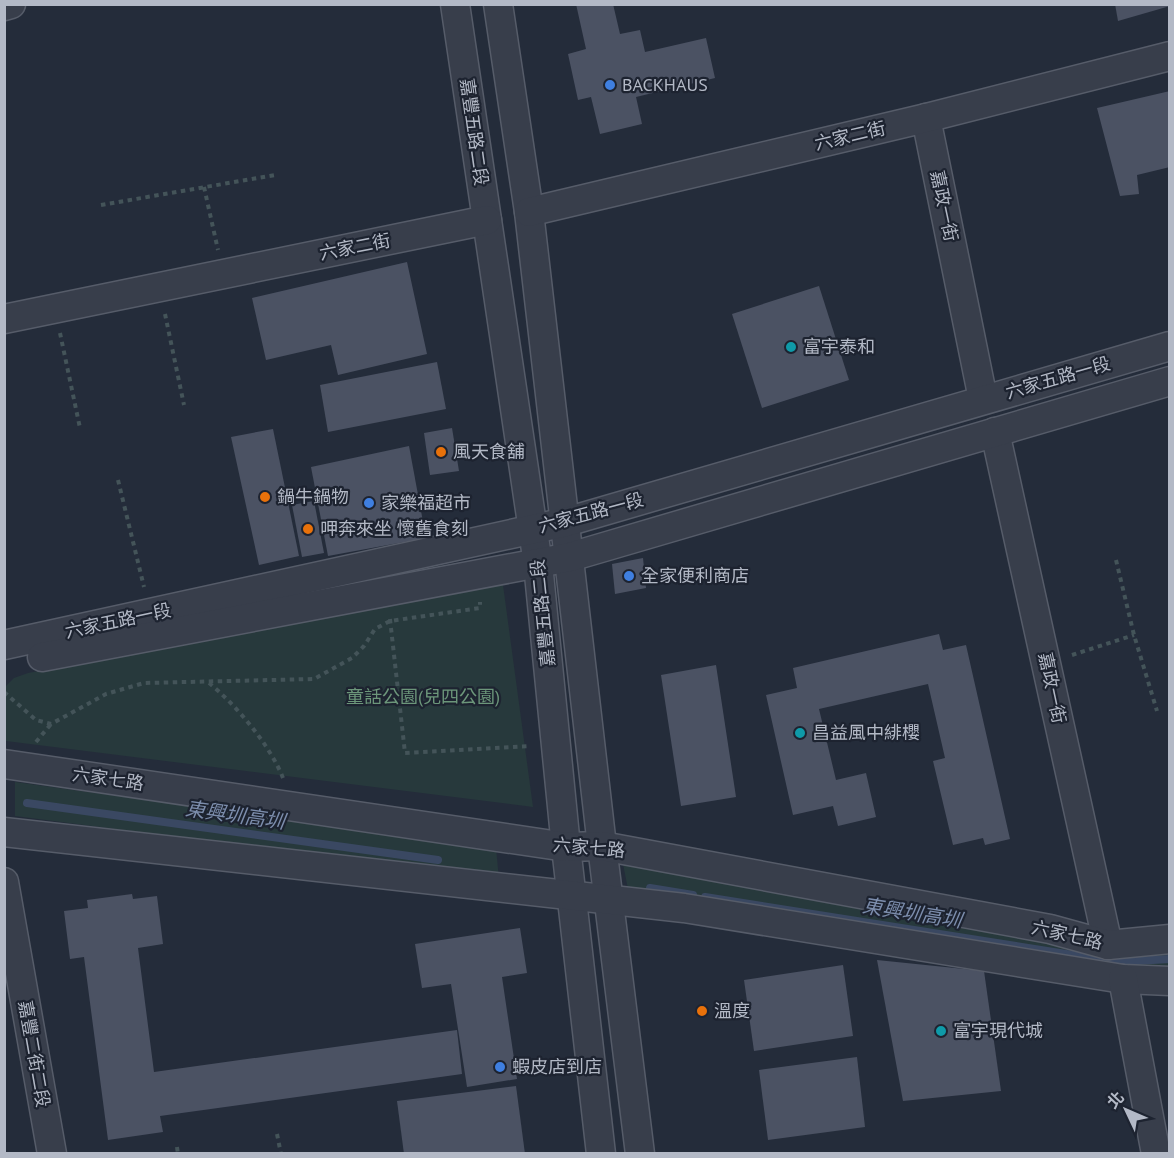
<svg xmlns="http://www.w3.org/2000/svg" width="1174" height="1158" viewBox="0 0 1174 1158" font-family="'PT Sans','Noto Sans TC',sans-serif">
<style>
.green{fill:#27393c}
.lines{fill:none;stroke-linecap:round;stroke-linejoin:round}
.stream{stroke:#3a4862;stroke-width:8}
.building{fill:#4b5263}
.minor-casing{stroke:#565c69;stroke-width:31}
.path{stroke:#445459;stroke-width:4;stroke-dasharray:4.5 4.5;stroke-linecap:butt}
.minor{stroke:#383e4b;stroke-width:28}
.shop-dot{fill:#3f7fe0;stroke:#1d2330;stroke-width:2}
.culture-dot{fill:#0f9aa8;stroke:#1d2330;stroke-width:2}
.food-dot{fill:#e8710a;stroke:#1d2330;stroke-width:2}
.labels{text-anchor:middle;stroke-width:4.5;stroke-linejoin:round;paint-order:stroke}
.poi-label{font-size:18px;fill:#b3b9c6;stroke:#1d2330;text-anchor:start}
.street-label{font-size:18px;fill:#b3b9c6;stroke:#1d2330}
.park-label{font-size:18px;fill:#6c967a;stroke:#1d2330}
.water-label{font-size:20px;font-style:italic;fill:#7c8dac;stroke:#1d2330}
</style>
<rect width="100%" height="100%" fill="#242c3a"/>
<g class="green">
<path d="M503,585L533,807L6,741L5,739V687L14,678L28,673Z"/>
<path d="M15,782L496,848L499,879L15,816Z"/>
<path d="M623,864L1119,949L1169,947V973L629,894Z"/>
</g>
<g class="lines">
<g class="stream">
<path d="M27,803L438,860"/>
<path d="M650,888L693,895"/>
<path d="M705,897L1117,962L1170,959"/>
</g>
</g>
<g class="building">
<path d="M576,4H613L620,34L640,30L645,52L706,38L715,78L636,97L642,124L600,134L591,97L578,100L568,54L586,49Z"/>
<path d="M1115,4H1170V6L1118,21Z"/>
<path d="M1170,91V167L1137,175L1139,194L1120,196L1097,108Z"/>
<path d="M407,262L427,354L338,375L331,345L266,360L252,298Z"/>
<path d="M819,286L849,380L762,408L732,314Z"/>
<path d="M437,362L446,409L328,432L320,385Z"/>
<path d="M452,428L459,471L430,475L424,433Z"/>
<path d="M273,429L299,556L259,565L231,437Z"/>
<path d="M409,446L426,538L328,556L311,467Z"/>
<path d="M314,501L324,553L302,557L292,505Z"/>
<path d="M643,558L646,588L615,594L612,564Z"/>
<path d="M939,634L943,650L966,645L1010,839L985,845L983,838L953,845L933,761L945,758L928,684L819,709L836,780L866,773L876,817L838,826L833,806L793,815L766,695L797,688L793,668Z"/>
<path d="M716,665L736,797L681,806L661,675Z"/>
<path d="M132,894L133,899L157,896L163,944L138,948L154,1072L457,1030L462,1074L160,1116L163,1132L108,1140L84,957L70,959L64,911L88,908L87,900Z"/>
<path d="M520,928L527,973L502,977L517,1079L467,1087L451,984L422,988L415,944Z"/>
<path d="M877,960L984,971L1001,1091L903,1101Z"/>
<path d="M843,965L853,1036L754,1051L744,980Z"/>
<path d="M857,1057L865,1127L768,1140L759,1070Z"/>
<path d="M516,1086L525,1154H404L397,1101Z"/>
</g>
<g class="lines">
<g class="minor-casing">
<g id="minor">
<path d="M455,4L538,564L566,847L601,1154"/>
<path d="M498,4L529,212L602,846L640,1154"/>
<path d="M4,6L11,4"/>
<path d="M926,118L983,399"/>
<path d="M529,212L926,118L1170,56"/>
<path d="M4,319L487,220"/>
<path d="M995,432L1108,945"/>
<path d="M4,645L566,522L1170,346"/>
<path d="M42,657L570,557L1170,381"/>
<path d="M4,764L566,847L602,846L1050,929L1108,945L1170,939"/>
<path d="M4,832L684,908L1123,979L1170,981"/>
<path d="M4,882L52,1154"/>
<path d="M1123,979L1156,1154"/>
</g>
</g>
<g class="path">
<path d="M204,187L218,250"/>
<path d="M101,205L275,175"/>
<path d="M165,314L184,405"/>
<path d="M60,333L80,428"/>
<path d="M118,480L144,587"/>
<path d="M1116,560L1134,635L1157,711"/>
<path d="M390,619L405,753L529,746"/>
<path d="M1072,655L1134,635"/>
<path d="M209,683C236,705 270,745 283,778"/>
<path d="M4,692L36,720L51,724L106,694L144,683L314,679L352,658L364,646L375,629L390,621L480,608V602"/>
<path d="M36,742L51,724"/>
<path d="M277,1134L281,1154"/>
<path d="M177,1147L178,1154"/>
</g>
<use href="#minor" class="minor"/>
</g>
<g class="shop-dot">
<circle cx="610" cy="85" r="6"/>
<circle cx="369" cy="503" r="6"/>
<circle cx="629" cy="576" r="6"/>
<circle cx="500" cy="1067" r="6"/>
</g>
<g class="culture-dot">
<circle cx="791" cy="347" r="6"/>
<circle cx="800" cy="733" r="6"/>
<circle cx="941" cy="1031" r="6"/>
</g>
<g class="food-dot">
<circle cx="441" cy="452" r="6"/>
<circle cx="265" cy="497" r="6"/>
<circle cx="308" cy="529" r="6"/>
<circle cx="702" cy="1011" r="6"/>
</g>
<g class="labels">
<g class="poi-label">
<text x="622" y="91">BACKHAUS</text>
<text x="803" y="353">富宇泰和</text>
<text x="453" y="458">風天食舖</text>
<text x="277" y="503">鍋牛鍋物</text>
<text x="381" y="509">家樂福超市</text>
<text x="320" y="535">呷奔來坐 懷舊食刻</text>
<text x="641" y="582">全家便利商店</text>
<text x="812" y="739">昌益風中緋櫻</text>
<text x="714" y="1017">溫度</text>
<text x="953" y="1037">富宇現代城</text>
<text x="512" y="1073">蝦皮店到店</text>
</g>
<g class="street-label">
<text transform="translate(474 132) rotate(82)" y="6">嘉豐五路二段</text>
<text transform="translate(850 136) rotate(-13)" y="6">六家二街</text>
<text transform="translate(944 206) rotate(78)" y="6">嘉政一街</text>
<text transform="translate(355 247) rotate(-11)" y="6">六家二街</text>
<text transform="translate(1058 378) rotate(-16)" y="6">六家五路一段</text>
<text transform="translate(591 513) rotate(-15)" y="6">六家五路一段</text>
<text transform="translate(543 613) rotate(-96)" y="6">嘉豐五路二段</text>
<text transform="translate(118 621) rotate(-12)" y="6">六家五路一段</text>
<text transform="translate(1052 688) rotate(78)" y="6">嘉政一街</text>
<text transform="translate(108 779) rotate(8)" y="6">六家七路</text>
<text transform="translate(589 848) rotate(5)" y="6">六家七路</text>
<text transform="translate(1067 935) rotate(13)" y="6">六家七路</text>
<text transform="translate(34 1054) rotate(80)" y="6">嘉豐二街二段</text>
</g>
<g class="park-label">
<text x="423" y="703">童話公園(兒四公園)</text>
</g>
<g class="water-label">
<text transform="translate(235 815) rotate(8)" y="7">東興圳高圳</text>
<text transform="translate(912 913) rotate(9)" y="7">東興圳高圳</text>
</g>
</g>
<rect width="1174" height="1158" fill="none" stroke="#b3b9c6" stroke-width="12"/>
<g transform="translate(1126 1110) rotate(314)" stroke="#1d2330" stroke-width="4.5" paint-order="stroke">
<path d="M0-4.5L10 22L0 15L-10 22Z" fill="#b3b9c6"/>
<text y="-9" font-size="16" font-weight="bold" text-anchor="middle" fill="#b3b9c6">北</text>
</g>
</svg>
